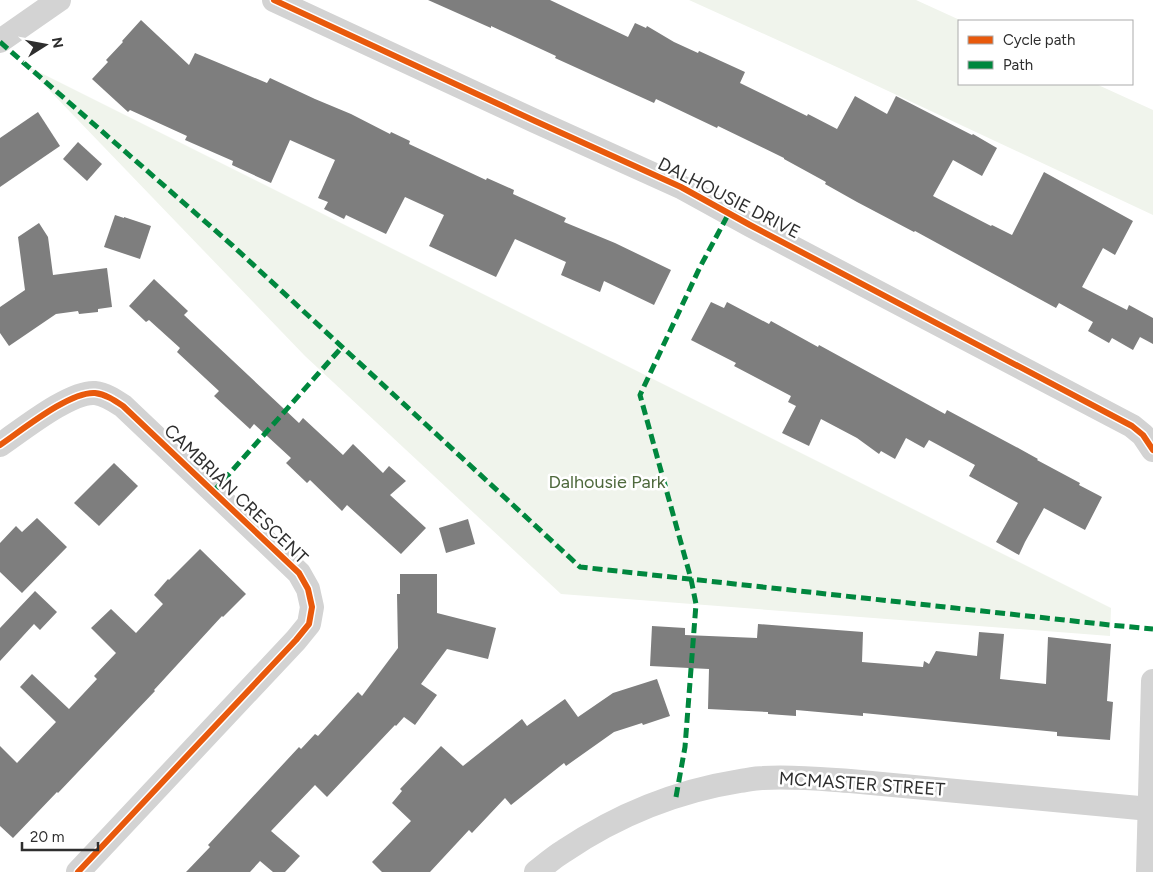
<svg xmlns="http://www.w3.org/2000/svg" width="1153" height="872" viewBox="0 0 1153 872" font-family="Figtree,sans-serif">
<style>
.green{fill:#f0f4ec}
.building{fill:#7e7e7e}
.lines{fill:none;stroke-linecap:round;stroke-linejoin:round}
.minor{stroke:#d3d3d3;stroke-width:24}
.quiet{stroke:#00873e;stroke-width:5;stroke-dasharray:10 5;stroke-linecap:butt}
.cycleway-casing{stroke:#fff;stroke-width:9}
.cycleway{stroke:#e8590c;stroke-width:6}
.labels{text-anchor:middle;stroke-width:5;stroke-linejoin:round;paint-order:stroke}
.street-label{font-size:18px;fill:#2e2e2e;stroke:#fff}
.park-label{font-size:18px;fill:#4e693c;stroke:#fff}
</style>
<rect width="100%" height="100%" fill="#fff"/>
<g class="green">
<path d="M689,0H916L962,21H959V84H1096L1153,110V215L839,68Z"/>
<path d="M25,65L1111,608L1110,636L561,594L305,356Z"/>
</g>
<g class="building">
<path d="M428,0H550L628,37L635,23L646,28L647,26L674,42L698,53L699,51L745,72L740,83L807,116L808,114L837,129L855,96L887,114L896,96L972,135L973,134L997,148L982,176L953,160L933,196L991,226L992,225L1012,235L1044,172L1133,221L1115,255L1103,248L1082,287L1127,310L1129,305L1153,318V344L1140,337L1133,350L1112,338L1109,343L1088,331L1093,322L1059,303L1056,308L915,231L914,232L857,202L825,184L826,182L784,159V158L718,126L717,128L656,99L654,103L555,58L556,56L491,26V28Z"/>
<path d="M141,20L189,65L195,53L267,83L270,78L315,99L351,114L390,134L391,132L410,141L409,144L486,180L487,178L514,190L513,194L566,218L564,222L615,243L671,270L654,305L604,281L600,292L561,275L566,262L515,239L496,277L429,246L444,215L405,197L386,234L346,215L344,219L324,209L328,202L318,198L335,160L290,140L271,183L232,165L233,161L185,140L187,136L130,110L128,112L92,79L108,62L106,60L123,42L122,41Z"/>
<path d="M38,112L60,146L0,187V138Z"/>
<path d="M78,142L102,164L87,181L63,159Z"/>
<path d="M115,215L124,218V217L151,226L140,259L104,247Z"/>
<path d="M39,223L48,237L53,275L107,268L112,307L98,309V312L79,314L78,311L56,314L9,346L0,333V307L25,290L18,237Z"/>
<path d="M154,279L188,311L184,315L299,423L303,418L343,455L353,444L383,473L389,466L406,481L390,495L426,528L401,554L347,505L342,511L310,480L307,483L286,463L291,458L254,424L250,429L214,396L219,391L177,352L180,348L149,320L146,322L129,306Z"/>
<path d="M711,302L724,308L727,302L769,324L771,321L818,347L819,345L945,414L947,410L1020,449L1038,459L1037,460L1080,483L1079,485L1102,497L1085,530L1044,508L1025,542L1019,555L996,542L1018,503L969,476L975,465L929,440L924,448L906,438L895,459L881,451L879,454L857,438L821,419L809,446L782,433L796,406L788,402L791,396L734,366L736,363L691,340Z"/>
<path d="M114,463L138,486L99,526L74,503Z"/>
<path d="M37,518L67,547L22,593L0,572V543L16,526L22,532Z"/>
<path d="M468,519L475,544L446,553L439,528Z"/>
<path d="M200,549L246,594L223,617L222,616L154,690L155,691L134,713L58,793L57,792L13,838L0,826V746L17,763L56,722L20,687L32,674L69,709L97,679L94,676L116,653L91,628L111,609L136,633L163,604L154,595L168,579L169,580Z"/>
<path d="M400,574H437V613L496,628L488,659L447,649L421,684L437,695L415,725L404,717L396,726L395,725L327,797L315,785L271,831L300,856L285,872H273L260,861L250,872H186L210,847L208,845L299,747L301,749L315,734L318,736L358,692L362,696L398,648L397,594H400Z"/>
<path d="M35,591L57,612L40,630L34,624L0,661V628Z"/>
<path d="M758,624L863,632L862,662L923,667L924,661L929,664L936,651L977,656L979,632L1004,634L1000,679L1046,684L1048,637L1111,644L1107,701L1113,702L1110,740L1057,736V732L863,713V716L796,710V716L768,714V712L708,709L709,669L650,666L652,626L685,628V635L757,638Z"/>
<path d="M657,679L670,716L643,725L642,723L614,732L566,766L564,763L511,805L505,798L472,833L469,830L430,872H382L372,862L411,821L392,803L402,791L400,789L441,746L463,766L522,719L527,726L565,699L578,717L613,693Z"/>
</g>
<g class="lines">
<g class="minor">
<path d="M274,0L535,121L681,187L750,225L1132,426L1143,435L1153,450"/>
<path d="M0,41L59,0"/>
<path d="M0,445C21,431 70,391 95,393C105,394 114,400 123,406L299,573L308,589L312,607L309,624L296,640L78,872"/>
<path d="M536,872C545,865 554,857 564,851C616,816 677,791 740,781C747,780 755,778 763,778C792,776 821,779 850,781L1150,809"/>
<path d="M1148,872L1153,681"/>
</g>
<g class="quiet">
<path d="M0,42L233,246L580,567L1110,625L1153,629"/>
<path d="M213,492L342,347"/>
<path d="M676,797L685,747L696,604L691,579L640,395L700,267L729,213"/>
</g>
<g class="cycleway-casing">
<g id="cycleway">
<path d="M274,0L535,121L681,187L750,225L1132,426L1143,435L1153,450"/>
<path d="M0,445C21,431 70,391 95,393C105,394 114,400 123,406L299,573L308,589L312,607L309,624L296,640L78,872"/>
</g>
</g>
<use href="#cycleway" class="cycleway"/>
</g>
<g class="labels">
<g class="street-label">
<text transform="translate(729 198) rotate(27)" y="6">DALHOUSIE DRIVE</text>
<text transform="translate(236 494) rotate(44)" y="6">CAMBRIAN CRESCENT</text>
<text transform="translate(862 784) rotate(4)" y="6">MCMASTER STREET</text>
</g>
<g class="park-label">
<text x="607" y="488">Dalhousie Park</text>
</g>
</g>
<rect x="958" y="20" width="175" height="65" fill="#ffffff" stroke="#ababab"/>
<rect x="968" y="36" width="25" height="8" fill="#e8590c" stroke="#ababab"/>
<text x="1003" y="45" font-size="15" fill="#2e2e2e">Cycle path</text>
<rect x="968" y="61" width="25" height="8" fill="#00873e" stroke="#ababab"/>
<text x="1003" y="70" font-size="15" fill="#2e2e2e">Path</text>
<g transform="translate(45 45) rotate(79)" stroke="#ffffff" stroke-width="4" paint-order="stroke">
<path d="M0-4L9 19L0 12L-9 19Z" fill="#2e2e2e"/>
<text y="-8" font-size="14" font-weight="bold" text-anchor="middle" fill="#2e2e2e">N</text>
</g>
<path d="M22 842v8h76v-8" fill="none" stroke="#2e2e2e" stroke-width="2.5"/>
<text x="30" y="842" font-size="15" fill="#2e2e2e" stroke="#ffffff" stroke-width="4" paint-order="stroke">20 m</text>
</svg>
